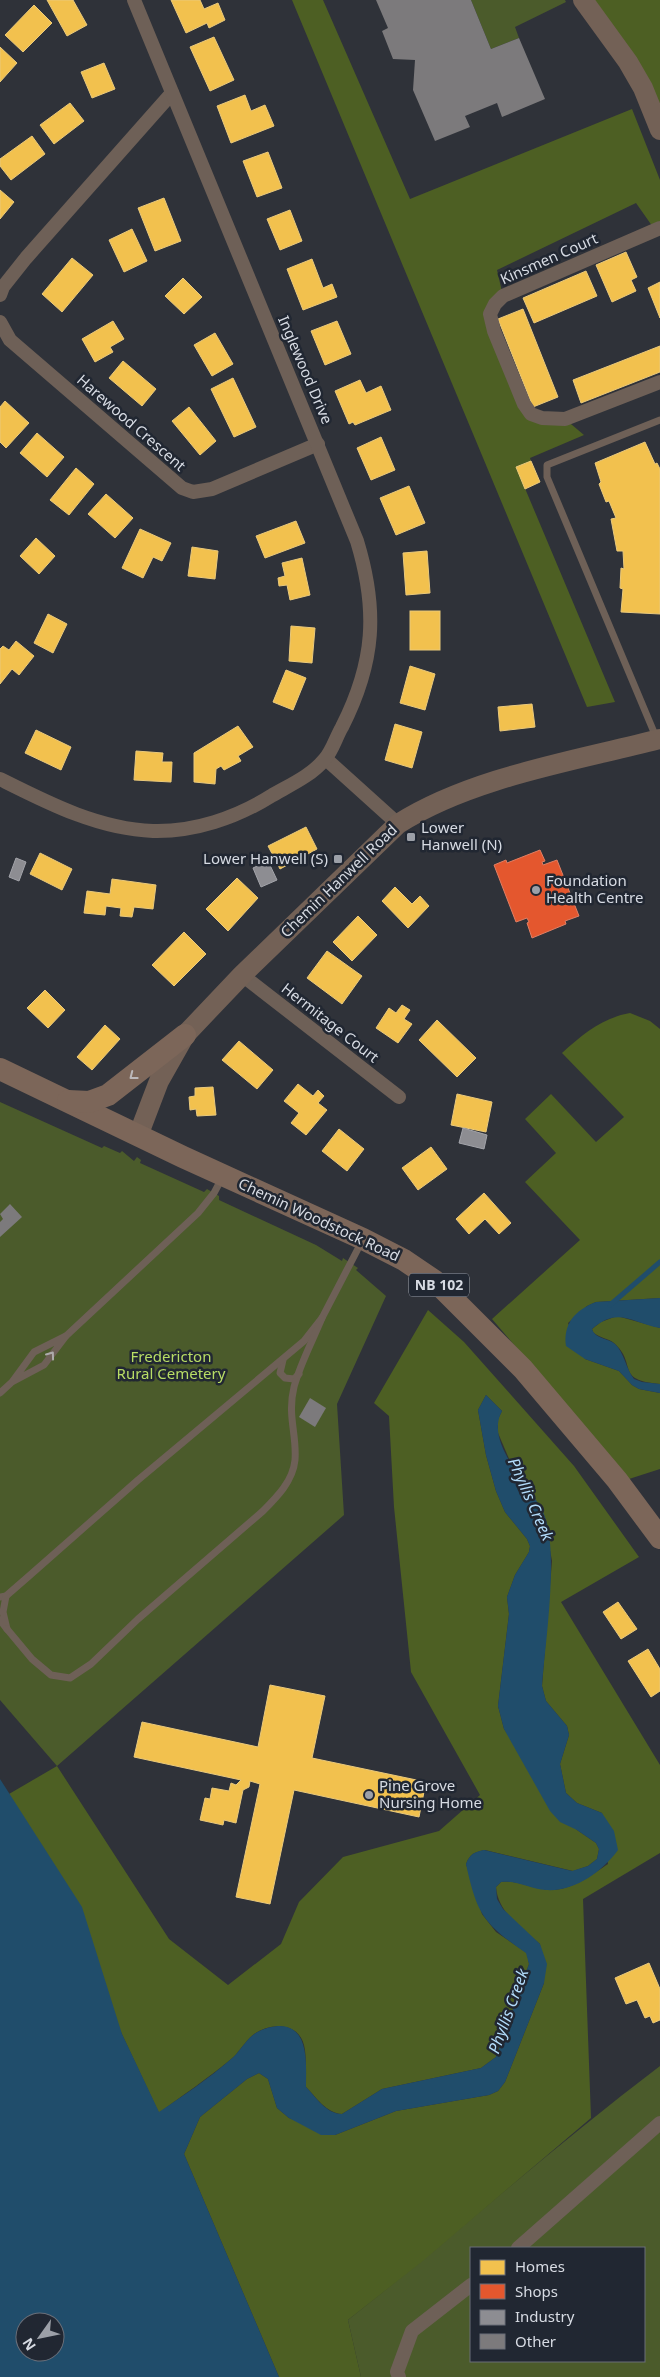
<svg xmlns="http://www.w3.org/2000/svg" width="660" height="2377" viewBox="0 0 660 2377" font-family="'Noto Sans',sans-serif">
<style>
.green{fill:#4b5b2b;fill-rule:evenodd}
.forest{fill:#4d5f23}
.water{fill:#204d6b;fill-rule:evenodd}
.homes{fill:#f2c14e;stroke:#eac97b}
.shops{fill:#e4572e;stroke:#e07f64}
.industry{fill:#8d8d92;stroke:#a3a4aa}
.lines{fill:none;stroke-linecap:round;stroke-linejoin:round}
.stream{stroke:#204d6b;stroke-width:5}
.building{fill:#7c7a7c}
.lane{stroke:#6e6057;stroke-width:7}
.street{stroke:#6e6057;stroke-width:14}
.secondary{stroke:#736156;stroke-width:20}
.primary{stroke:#7c6659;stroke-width:22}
.oneway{stroke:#bcb8ba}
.oneway2{stroke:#adaaab}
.poi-dot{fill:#9ca0a8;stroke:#212732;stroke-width:2}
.labels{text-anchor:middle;stroke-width:5;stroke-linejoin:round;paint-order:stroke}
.shield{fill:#212732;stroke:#a0a5ae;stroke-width:1}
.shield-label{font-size:14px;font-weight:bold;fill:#d7dbe3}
.street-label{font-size:15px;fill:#d7dbe3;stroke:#212732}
.poi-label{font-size:15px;fill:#d7dbe3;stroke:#212732;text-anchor:start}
.park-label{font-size:15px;fill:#b8dd65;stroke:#212732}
.water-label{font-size:16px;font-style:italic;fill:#b2dcfb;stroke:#212732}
</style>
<rect width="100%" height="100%" fill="#2f3239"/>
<g class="green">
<path d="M471,0H565L566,2L515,27L519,38L491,49Z"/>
<path d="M0,1102L102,1148L104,1146L120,1153L122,1151L134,1161L137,1157L141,1160L140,1163L204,1192L207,1189L219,1196V1200L316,1245L342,1261L343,1258L358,1268L356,1270L386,1296L337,1404L344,1515L57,1766L0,1700Z"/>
<path d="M660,2066V2377H361L348,2320C453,2237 553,2147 660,2066ZM471,2248H644V2361H471Z"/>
</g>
<g class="forest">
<path d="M292,0H323L410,199L632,109L660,180V228L655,230L636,203L497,270L503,296L490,314L531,414L565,419L584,435L530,458L531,461L516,467L615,702L587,707Z"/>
<path d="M583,0H660V130Z"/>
<path d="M630,1013L650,1021L660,1029V1298L596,1302L587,1306L568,1323L585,1359L619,1371L632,1385L639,1389L660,1393V1469L629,1479L492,1319L580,1240L525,1182L556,1153L525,1119L551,1094L596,1142L624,1117L562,1053C583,1034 602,1018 630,1013Z"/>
<path d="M428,1310L464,1342L574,1466L639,1557L561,1602L660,1765V1853L583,1899L591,2118L424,2260L348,2320L361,2377H279L184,2154L200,2117L247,2079L259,2073L268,2079L277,2108L289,2118L335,2135L396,2111L489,2095L498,2091L505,2082L544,1983L540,1944C522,1928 498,1913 496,1887L501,1882C516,1880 529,1887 543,1889C567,1894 590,1876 608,1864L602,1813L577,1803L566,1793L560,1764L569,1735L567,1726L546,1701L542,1686L552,1561L543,1512L516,1475L498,1433V1419L502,1411L486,1395L478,1410L486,1455L496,1491L505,1512L527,1539L530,1546L529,1552L515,1575L507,1597L509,1614L498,1706L504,1729L577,1830L596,1843L599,1849L597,1859L588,1866L573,1871L485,1850C474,1852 470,1854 466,1864L482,1914L496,1932L527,1953L529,1964L496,2057L481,2068L382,2089L342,2114C326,2113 316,2097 306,2087C305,2073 307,2057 304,2045C298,2021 268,2023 253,2035C244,2042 239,2053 230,2060C207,2079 183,2095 159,2113L9,1794L57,1766L169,1939L228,1985L281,1944L299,1902L343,1857L439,1831L480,1795L411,1672L394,1507L389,1416L374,1403Z"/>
<path d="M617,1316L660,1328V1384C614,1380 638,1364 614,1343C608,1338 599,1338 593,1332L592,1329L601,1322Z"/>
</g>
<g class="water">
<path d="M660,1298V1328C632,1323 618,1306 592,1329C595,1339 608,1338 615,1344C624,1352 626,1369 634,1379L642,1382L660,1384V1393L639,1389L632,1385L619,1371L585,1359L566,1346C563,1324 575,1310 596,1302Z"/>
<path d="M486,1395L502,1411C484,1443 530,1485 543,1512C560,1548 545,1643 542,1686L546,1701L567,1726L569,1735L560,1764L566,1793L577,1803L602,1813L614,1831L618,1850C602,1872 574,1892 546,1890C530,1889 517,1880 501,1882L496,1887L497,1899L503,1909L540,1944L547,1964L544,1983L505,2082L498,2091L489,2095L396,2111L335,2135H321L289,2118L277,2108L268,2079L259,2073L247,2079L200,2117L184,2154L279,2377H0V1779L82,1907L122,2034L159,2112C183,2096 208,2079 230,2060C239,2053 244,2042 253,2035C261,2029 269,2027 278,2026C310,2025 306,2065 306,2087C316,2097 326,2114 342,2114L382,2089L481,2068L496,2057L529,1964L526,1953C484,1924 477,1915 466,1864C470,1854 474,1852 484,1850L572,1871L588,1866L597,1859L599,1849L596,1843L577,1830L560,1822L550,1811L504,1729L498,1706L509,1614L507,1597L515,1575L529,1552L530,1546L527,1539L505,1512L496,1491L486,1455L478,1410ZM25,2322H55V2352H25Z"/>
</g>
<g class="homes">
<path d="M47,0H73L87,25L67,36Z"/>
<path d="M171,0H200L204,9L218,3L225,20L209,28L207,23L186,33Z"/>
<path d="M34,5L52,23L23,52L5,35Z"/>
<path d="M214,37L234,80L210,91L190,47Z"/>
<path d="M0,47L17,63L0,82Z"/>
<path d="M104,63L115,89L92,98L81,72Z"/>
<path d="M245,95L251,111L265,105L274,126L231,143L217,106Z"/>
<path d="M70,103L84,121L54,144L40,125Z"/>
<path d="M32,136L45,154L11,180L0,166V159Z"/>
<path d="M268,152L282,188L257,197L243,161Z"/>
<path d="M0,190L14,202L0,219Z"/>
<path d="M164,198L181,241L155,251L138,208Z"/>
<path d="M290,210L302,241L280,250L267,219Z"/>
<path d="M132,229L147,261L124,272L109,240Z"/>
<path d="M626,252L637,277L631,280L636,291L612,302L596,265Z"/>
<path d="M72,258L93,275L62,312L42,294Z"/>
<path d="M312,259L323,288L332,284L337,297L303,310L287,269Z"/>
<path d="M586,271L597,296L534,323L523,298Z"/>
<path d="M183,278L202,297L184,314L165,296Z"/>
<path d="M660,282V318L648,288Z"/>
<path d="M523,309L558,397L533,407L498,319Z"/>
<path d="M113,321L124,339L110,347L113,352L95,362L82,339Z"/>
<path d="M337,321L351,354L325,365L311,331Z"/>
<path d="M215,333L233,364L212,376L194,345Z"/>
<path d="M660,346V372L581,403L573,380Z"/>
<path d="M123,361L156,389L142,406L109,378Z"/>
<path d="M233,378L256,427L234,437L211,389Z"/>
<path d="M360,380L366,393L381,386L391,410L355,425L353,422L349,424L335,391Z"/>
<path d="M5,401L29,423L6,448L0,442V407Z"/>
<path d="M189,407L216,441L200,455L172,421Z"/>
<path d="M37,433L64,457L47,477L20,453Z"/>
<path d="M381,437L395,470L371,480L357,448Z"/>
<path d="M645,442L655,464L657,463L660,469V614L621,612L623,589L620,588L621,568L624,569L623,551H617L611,519L616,518L609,501L606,502L599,484L601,482L595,463Z"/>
<path d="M531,461L540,482L525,489L516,467Z"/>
<path d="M76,468L94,484L69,515L50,500Z"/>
<path d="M409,486L425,523L396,535L380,498Z"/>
<path d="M106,494L133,518L115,538L88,514Z"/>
<path d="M296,521L305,543L265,558L256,536Z"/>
<path d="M140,529L171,543L162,561L153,557L143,578L122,568Z"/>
<path d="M36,538L55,556L39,574L20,556Z"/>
<path d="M192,547L218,551L215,579L188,576Z"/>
<path d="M427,551L430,593L406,595L403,553Z"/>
<path d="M302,558L310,595L290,600L287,585L279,586L278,578L285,576L282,563Z"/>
<rect x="410" y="611" width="30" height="39"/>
<path d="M48,614L67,624L53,653L34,643Z"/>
<path d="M291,626L315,628L312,663L289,661Z"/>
<path d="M16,641L34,656L19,675L12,669L0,684V649L3,646L9,650Z"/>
<path d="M410,666L435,674L425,710L400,703Z"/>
<path d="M286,670L306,678L293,710L273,702Z"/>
<path d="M532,704L535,727L500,731L498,707Z"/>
<path d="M395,724L422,732L412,768L385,760Z"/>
<path d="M238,726L253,747L238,756L241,761L224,770L221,766L216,769L215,784L194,782V753Z"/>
<path d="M36,730L71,747L61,770L25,753Z"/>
<path d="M136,751L163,753L162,762H172L171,782L134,780Z"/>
<path d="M306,827L317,849L280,869L268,846Z"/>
<path d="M40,853L72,869L62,890L30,874Z"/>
<path d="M237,878L258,898L228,931L206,909Z"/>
<path d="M112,879L156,885L153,909L134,907L132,917L120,916L121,908L106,906L105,915L84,913L87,891L110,894Z"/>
<path d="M395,887L412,904L420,896L429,906L408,928L382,901Z"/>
<path d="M358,916L377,935L352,961L333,942Z"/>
<path d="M184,932L206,954L174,986L152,965Z"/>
<path d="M327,951L362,976L342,1004L307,978Z"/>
<path d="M45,990L65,1010L48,1028L27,1008Z"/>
<path d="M402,1005L410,1010L404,1019L412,1024L398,1043L376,1028L389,1008L396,1013Z"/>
<path d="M437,1020L476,1058L457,1077L419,1040Z"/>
<path d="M105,1025L120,1039L92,1070L77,1057Z"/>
<path d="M239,1041L273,1070L257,1089L222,1060Z"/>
<path d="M298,1084L313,1096L318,1090L324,1096L318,1103L327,1110L306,1135L291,1123L299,1113L284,1101Z"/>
<path d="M213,1087L216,1115L197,1116L196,1109L190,1110L189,1097L195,1096V1088Z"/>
<path d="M457,1094L492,1102L486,1132L451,1125Z"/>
<path d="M339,1129L364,1149L347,1171L322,1151Z"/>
<path d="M431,1147L447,1169L418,1190L402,1168Z"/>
<path d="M484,1193L511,1223L499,1234L485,1219L469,1234L456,1219Z"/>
<path d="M618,1602L637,1629L621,1639L603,1612Z"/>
<path d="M648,1649L660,1669V1691L651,1697L628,1661Z"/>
<path d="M270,1685L325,1696L312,1758L426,1782L419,1817L294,1790L270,1904L236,1897L260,1784L250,1781L249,1787L243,1790L236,1823L224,1820L223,1825L200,1820L205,1798L210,1799L212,1788L229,1791L231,1783L236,1785L241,1780L134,1757L142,1722L258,1747Z"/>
<path d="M649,1963L660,1989V2020L653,2023L650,2016L645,2018L637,2000L626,2004L615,1978Z"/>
</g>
<path class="shops" d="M540,850L545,861L542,862L543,865L557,860L579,916L565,921L566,924L532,938L527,923L529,922L527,918L516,922L494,865L506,860L507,863Z"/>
<g class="industry">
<path d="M16,858L26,862L19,881L9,877Z"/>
<path d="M268,861L277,880L261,887L253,868Z"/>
<path d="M463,1128L487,1135L484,1149L459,1143Z"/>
</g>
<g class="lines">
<path class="stream" d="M610,1305L660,1262"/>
</g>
<g class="building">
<path d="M376,0H471L491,49L519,38L545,99L502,117L497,103L465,116L470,127L435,141L413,90L415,60L393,59L382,31L388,28Z"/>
<path d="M10,1204L22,1217L0,1237V1222L3,1219L0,1214Z"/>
<path d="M310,1398L326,1408L315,1427L299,1417Z"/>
</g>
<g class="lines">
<g class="lane">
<path d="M656,737L547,477V465L660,420"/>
<path d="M66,1336L198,1213L214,1193L222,1178"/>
<path d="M283,1360L280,1373L285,1378L294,1379L299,1374"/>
<path d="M0,1393L12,1382L44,1365L66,1336L34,1352L12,1382"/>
<path d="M0,1597L6,1596L29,1576L138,1480L304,1341L322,1318L362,1241"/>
<path d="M0,1620L7,1629L3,1612L6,1596"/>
<path d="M7,1629L32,1659L51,1675L70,1678L91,1664L138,1619L263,1511C277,1497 293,1481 295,1460C297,1434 287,1416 294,1387C300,1364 313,1340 322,1318"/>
</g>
<g class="street">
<path d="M660,228L503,296L495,304L490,314L494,331L524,404L531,414L542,418L565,419L660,382"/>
<path d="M0,295L3,287L26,258L172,93"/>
<path d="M0,322L10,340L182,488L193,492L212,489L318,444"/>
<path d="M326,759L398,824"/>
<path d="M0,779C48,803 98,829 153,831C194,832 236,818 271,796C288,786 311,776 324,760C332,752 336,737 342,727C375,662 378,610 357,541L134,0"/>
<path d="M242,975L399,1097"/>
<path d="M518,2248L660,2123"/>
<path d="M399,2377L397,2372L412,2331L471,2285"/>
</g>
<g class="secondary">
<path d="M583,0L628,62L643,88L660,130"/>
<path d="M138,1136L159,1081L185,1035L242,975L398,824C472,777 575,761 660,739"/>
</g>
<g class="primary">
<path d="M0,1069L183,1157L363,1239L404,1260L435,1281L523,1369L617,1480L660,1538"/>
<path d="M68,1101L89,1102L108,1095L185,1035"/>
</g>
</g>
<defs><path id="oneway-chevron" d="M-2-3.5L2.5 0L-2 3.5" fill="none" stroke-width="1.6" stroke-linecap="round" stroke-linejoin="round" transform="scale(1.25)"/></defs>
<use class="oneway" href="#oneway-chevron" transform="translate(133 1076) rotate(142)"/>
<use class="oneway2" href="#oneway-chevron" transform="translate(51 1355) rotate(-54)"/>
<g class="poi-dot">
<rect x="406" y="832" width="10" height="10" rx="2.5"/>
<rect x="333" y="854" width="10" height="10" rx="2.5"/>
<circle cx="536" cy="890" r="5"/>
<circle cx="369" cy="1795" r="5"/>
</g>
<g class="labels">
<rect class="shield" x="409" y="1273.5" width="60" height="23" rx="4"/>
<g class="shield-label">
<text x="439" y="1290">NB 102</text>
</g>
<g class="street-label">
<text transform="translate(549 259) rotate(-24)" y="5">Kinsmen Court</text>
<text transform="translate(305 370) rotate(67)" y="5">Inglewood Drive</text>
<text transform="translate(131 423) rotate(41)" y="5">Harewood Crescent</text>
<text transform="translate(339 881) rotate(-44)" y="5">Chemin Hanwell Road</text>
<text transform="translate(330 1023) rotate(38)" y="5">Hermitage Court</text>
<text transform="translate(319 1220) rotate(25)" y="5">Chemin Woodstock Road</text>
</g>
<g class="poi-label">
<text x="421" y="833">Lower<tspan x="421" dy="17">Hanwell (N)</tspan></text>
<text x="328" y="864" text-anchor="end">Lower Hanwell (S)</text>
<text x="546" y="886">Foundation<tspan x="546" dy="17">Health Centre</tspan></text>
<text x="379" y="1791">Pine Grove<tspan x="379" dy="17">Nursing Home</tspan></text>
</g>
<g class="park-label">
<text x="171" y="1362">Fredericton<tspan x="171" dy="17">Rural Cemetery</tspan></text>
</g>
<g class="water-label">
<text transform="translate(531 1499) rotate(66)" y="6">Phyllis Creek</text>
<text transform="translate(508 2011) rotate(-70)" y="6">Phyllis Creek</text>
</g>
</g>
<rect x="470" y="2247" width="175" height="115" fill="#212732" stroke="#6a6f79"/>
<rect x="480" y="2260" width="25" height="15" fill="#f2c14e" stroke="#6a6f79"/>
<text x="515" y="2272" font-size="15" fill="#d7dbe3">Homes</text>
<rect x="480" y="2284" width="25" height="15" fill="#e4572e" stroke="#6a6f79"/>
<text x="515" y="2297" font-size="15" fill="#d7dbe3">Shops</text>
<rect x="480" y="2310" width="25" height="15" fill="#8d8d92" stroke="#6a6f79"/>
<text x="515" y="2322" font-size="15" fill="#d7dbe3">Industry</text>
<rect x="480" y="2334" width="25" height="15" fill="#7c7a7c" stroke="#6a6f79"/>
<text x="515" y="2347" font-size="15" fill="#d7dbe3">Other</text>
<g transform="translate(40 2337) rotate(237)"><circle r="24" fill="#212732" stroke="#6a6f79"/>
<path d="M0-4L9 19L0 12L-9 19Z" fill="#9ca0a8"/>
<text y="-8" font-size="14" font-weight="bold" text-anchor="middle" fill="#d7dbe3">N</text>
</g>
</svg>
